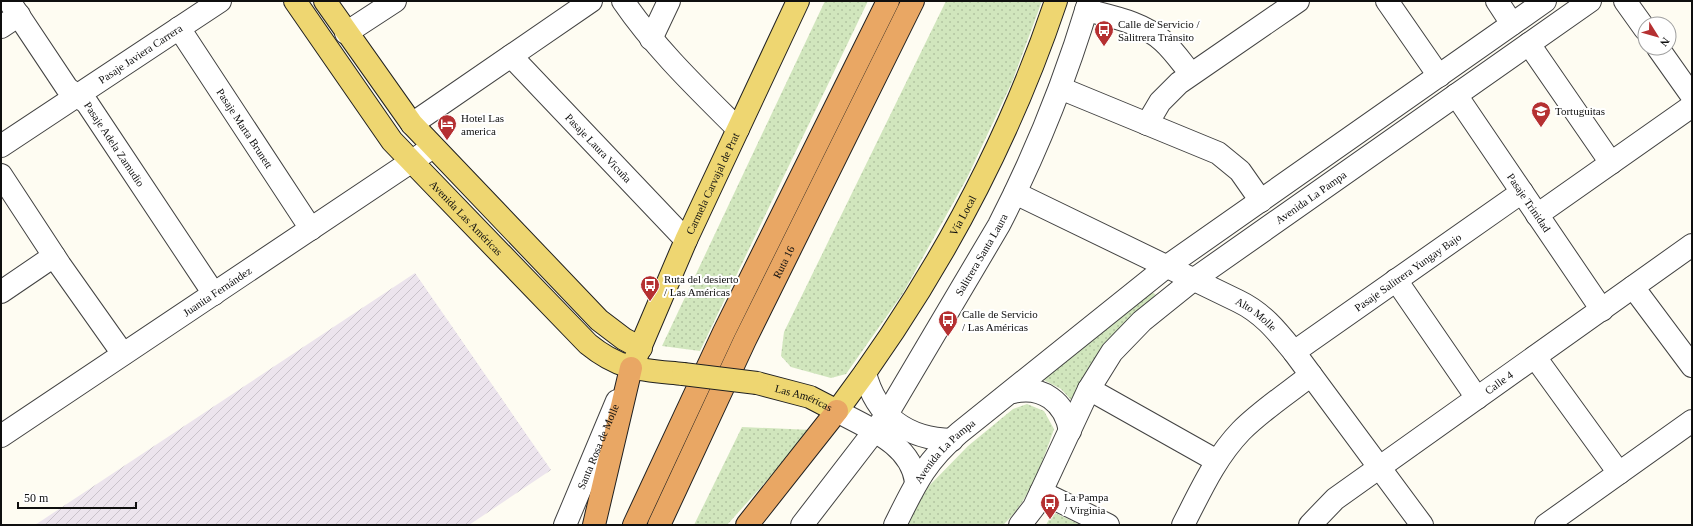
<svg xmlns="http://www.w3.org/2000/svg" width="1693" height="526" viewBox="0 0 1693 526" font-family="'Times New Roman',serif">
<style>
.industrial{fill:url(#industrial-furrows)}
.grass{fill:url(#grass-dots)}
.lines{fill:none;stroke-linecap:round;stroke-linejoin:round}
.minor-casing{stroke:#424242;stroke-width:24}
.major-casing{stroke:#202020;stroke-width:24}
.highway-casing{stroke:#202020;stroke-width:24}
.minor{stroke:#fff;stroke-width:22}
.major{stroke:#eed671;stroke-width:22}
.highway{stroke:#e9a764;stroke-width:22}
.major-bridge-casing{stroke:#202020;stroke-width:24;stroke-linecap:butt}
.major-bridge{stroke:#eed671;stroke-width:22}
.labels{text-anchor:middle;stroke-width:4;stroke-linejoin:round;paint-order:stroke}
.poi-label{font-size:11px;fill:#0f0f0f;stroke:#fff;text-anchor:start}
.street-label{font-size:11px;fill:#0f0f0f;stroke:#fff}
</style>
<defs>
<pattern id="industrial-furrows" width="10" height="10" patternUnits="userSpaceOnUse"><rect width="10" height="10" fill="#ece4ed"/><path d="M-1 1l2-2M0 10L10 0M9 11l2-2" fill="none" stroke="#c9c2ca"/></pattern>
<pattern id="grass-dots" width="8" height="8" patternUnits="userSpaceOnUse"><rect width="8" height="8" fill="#d1e6bd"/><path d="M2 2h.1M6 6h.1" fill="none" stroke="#b2c4a1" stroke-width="1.8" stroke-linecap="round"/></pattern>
</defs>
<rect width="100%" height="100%" fill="#fefcf2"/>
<path class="industrial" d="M415,273L551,470L469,525H35Z"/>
<g class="grass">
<path d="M825,1H868L700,351L662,346Z"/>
<path d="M946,1H1042L1012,82L967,178L903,293L846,374L831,378L791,367L781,356L784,332Z"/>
<path d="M1152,292L1159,297L1074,403L1061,389L1042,379Z"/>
<path d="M1027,404L1044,411L1054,429C1042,463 1030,500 1003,525H906L928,487L968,446L1013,409Z"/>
<path d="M742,427L812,430L727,525H694Z"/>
<path d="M1053,512L1081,525H1046Z"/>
</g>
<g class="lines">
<g class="minor-casing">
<g id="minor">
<path id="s1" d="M9,1L67,88L87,103L214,294"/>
<path d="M623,1C656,49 697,88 738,129"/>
<path d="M1387,1L1439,76"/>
<path d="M1497,1L1512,24"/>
<path d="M1625,1L1645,29"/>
<path d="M1086,10C1112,17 1142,22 1163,41C1174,51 1182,63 1191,74"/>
<path d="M1,27L19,15"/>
<path id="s2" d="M179,28L311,229"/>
<path d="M346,33L395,1"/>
<path d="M651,39L669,1"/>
<path d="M1529,44L1611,163"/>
<path d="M1658,48L1692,96"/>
<path id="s3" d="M511,56L686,240"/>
<path d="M1060,88L1218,153L1240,171L1261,201"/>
<path id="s4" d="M1456,95L1602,310"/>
<path d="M412,124L591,1"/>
<path d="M1147,124L1160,102L1179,83L1298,1"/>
<path id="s5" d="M1,146L220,1"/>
<path d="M1,175L60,265L123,354"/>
<path id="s6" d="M1015,193L1238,301C1263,313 1277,331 1294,352L1422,525"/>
<path d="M1537,215L1692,106"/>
<path d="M1396,280L1477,398"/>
<path d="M1633,287L1692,366"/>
<path d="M1,292L54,256"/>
<path id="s7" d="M1294,352L1522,192"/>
<path d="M1535,357L1619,473"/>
<path d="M865,373C876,416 907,439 952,440"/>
<path d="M1089,389L1217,461"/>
<path d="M1013,392C1042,385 1065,402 1070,431"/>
<path d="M837,411C867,428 911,443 916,482"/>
<path id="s8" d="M1,436L433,147"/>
<path d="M1041,492L1108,525"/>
<path id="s9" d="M565,525L617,401"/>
<path id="s10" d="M802,525L886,416L999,225C1036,153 1066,78 1089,1"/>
<path id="s11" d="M895,525C915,485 924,463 959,433L1166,267L1545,1"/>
<path id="s12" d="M1020,525L1034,507L1089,389L1112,352L1142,321L1193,280L1590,1"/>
<path d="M1183,525C1200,492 1215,458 1241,431C1262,410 1288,393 1311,375"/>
<path id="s13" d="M1310,525L1335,499L1692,245"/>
<path d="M1546,525L1692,421"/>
</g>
</g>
<g class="major-casing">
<g id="major">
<path id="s14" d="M295,1L392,141L588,344C621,371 643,370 683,374"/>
<path d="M325,1L412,124L599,320L624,339L641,348"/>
<path id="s15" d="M634,362L686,240L798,1"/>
<path id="s16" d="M757,383L810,397L837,411C931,286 1006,150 1056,1"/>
</g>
</g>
<g class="highway-casing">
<g id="highway">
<path d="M594,525L631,368"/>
<path d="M634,525L724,332L888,1"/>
<path id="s17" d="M659,525L745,340L913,1"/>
<path d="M747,525L837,411"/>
</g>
</g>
<use href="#minor" class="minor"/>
<use href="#major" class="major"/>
<use href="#highway" class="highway"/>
<g class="major-bridge-casing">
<path id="major-bridge" d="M683,374L757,383"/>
</g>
<use href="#major-bridge" class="major-bridge"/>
</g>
<defs>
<g id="bus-pin" transform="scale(1)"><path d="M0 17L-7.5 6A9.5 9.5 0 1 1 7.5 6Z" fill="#b53031" stroke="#fff"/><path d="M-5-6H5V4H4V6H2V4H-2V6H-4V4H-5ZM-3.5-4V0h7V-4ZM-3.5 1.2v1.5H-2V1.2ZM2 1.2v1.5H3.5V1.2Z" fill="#fff"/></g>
<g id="school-pin" transform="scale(1)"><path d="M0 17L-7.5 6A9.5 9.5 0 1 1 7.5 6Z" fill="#b53031" stroke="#fff"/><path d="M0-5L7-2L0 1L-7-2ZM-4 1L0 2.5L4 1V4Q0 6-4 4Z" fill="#fff"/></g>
<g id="hotel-pin" transform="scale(1)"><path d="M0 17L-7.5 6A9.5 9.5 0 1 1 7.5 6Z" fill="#b53031" stroke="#fff"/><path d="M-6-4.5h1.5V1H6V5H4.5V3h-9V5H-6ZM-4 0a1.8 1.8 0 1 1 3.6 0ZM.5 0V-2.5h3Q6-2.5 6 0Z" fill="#fff"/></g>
</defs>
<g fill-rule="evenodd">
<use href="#bus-pin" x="1104" y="30"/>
<use href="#school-pin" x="1541" y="111"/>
<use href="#hotel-pin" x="447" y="124"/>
<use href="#bus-pin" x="650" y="285"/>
<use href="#bus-pin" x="948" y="320"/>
<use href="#bus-pin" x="1050" y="503"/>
</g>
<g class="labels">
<g class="poi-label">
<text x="1118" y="28">Calle de Servicio /<tspan x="1118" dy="13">Salitrera Tránsito</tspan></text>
<text x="1555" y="115">Tortuguitas</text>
<text x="461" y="122">Hotel Las<tspan x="461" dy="13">america</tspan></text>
<text x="664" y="283">Ruta del desierto<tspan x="664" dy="13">/ Las Américas</tspan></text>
<text x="962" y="318">Calle de Servicio<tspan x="962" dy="13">/ Las Américas</tspan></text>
<text x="1064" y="501">La Pampa<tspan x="1064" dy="13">/ Virginia</tspan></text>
</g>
<g class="street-label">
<text dy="4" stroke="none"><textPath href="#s5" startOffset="167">Pasaje Javiera Carrera</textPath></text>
<text dy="4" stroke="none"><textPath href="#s2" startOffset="120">Pasaje Marta Brunett</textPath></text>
<text dy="4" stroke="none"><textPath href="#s1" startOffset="179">Pasaje Adela Zamudio</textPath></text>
<text dy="4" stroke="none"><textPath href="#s3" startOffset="127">Pasaje Laura Vicuña</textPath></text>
<text dy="4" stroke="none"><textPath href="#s15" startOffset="195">Carmela Carvajal de Prat</textPath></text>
<text dy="4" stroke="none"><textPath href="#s12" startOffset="449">Avenida La Pampa</textPath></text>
<text dy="4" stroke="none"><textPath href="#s4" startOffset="130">Pasaje Trinidad</textPath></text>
<text dy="4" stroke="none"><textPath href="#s16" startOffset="318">Vía Local</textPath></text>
<text dy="4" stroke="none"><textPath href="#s14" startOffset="277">Avenida Las Américas</textPath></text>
<text dy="4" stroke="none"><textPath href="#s10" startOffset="325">Salitrera Santa Laura</textPath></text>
<text dy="4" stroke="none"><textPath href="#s17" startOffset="291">Ruta 16</textPath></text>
<text dy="4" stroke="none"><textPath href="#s7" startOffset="139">Pasaje Salitrera Yungay Bajo</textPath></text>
<text dy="4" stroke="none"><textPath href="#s8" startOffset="260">Juanita Fernández</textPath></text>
<text dy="4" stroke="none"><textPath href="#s6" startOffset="270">Alto Molle</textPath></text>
<text dy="4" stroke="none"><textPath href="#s13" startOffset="237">Calle 4</textPath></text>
<text dy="4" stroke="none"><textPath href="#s16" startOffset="49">Las Américas</textPath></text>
<text dy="4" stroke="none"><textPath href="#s9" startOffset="85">Santa Rosa de Molle</textPath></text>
<text dy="4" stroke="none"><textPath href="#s11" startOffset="90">Avenida La Pampa</textPath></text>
</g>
</g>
<rect width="1693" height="526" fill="none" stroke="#0f0f0f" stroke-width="4"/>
<g transform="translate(1657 36) rotate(127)"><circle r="19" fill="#ffffff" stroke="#9f9f9f"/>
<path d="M0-3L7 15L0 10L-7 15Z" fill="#b53031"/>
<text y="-6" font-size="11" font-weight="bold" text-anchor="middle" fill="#0f0f0f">N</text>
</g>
<path d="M18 502v6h118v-6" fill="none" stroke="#0f0f0f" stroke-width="2"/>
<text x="24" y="502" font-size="12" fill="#0f0f0f" stroke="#ffffff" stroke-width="3" paint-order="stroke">50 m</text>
</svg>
